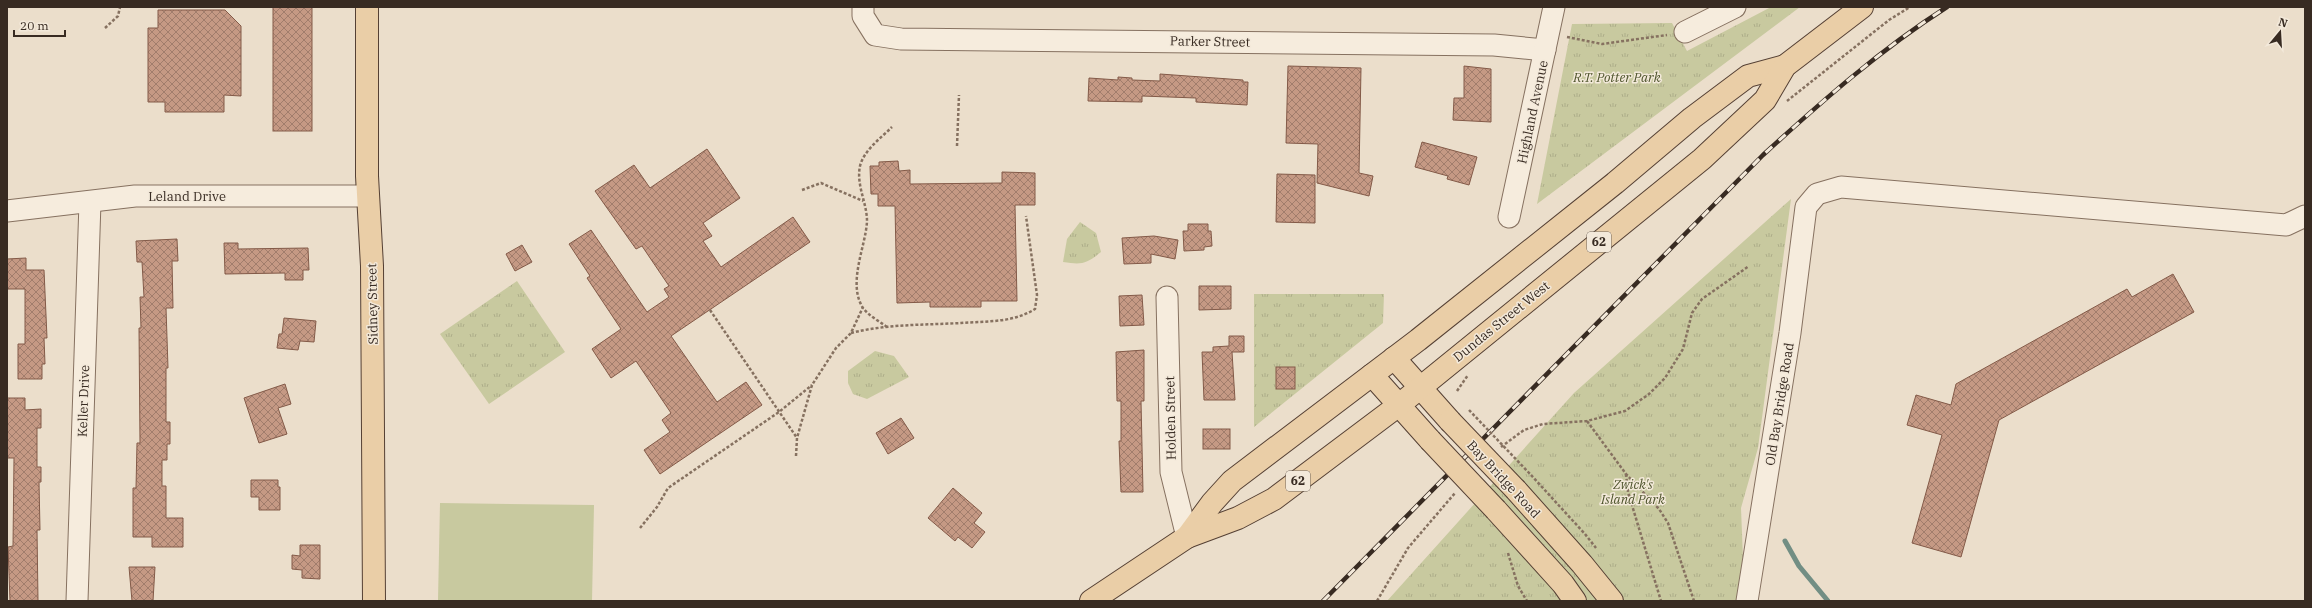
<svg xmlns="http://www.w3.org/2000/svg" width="2312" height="608" viewBox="0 0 2312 608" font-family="'IBM Plex Serif',serif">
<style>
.grass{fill:#c8c99f}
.park{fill:url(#park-tufts)}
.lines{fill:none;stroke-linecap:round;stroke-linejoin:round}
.stream{stroke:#728e84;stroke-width:5}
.building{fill:url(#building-cross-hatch);stroke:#835a48}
.minor-casing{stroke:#867160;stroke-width:23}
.major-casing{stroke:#554034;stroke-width:24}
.path{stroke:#867160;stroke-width:2.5;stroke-dasharray:3 2;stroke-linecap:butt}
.minor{stroke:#f6ecdd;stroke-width:21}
.major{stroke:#eacea7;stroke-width:22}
.rail-casing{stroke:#382b22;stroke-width:4.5}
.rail{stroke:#f3e9da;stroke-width:3;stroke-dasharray:9;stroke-linecap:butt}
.major-bridge-casing{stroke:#554034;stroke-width:24;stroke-linecap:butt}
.path-bridge{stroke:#867160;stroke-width:2.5;stroke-dasharray:3 2;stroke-linecap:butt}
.major-bridge{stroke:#eacea7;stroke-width:22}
.labels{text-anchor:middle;stroke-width:3;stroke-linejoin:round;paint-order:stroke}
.shield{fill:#f3e9da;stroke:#706459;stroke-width:1}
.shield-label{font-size:12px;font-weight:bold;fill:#382b22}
.street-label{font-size:13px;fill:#382b22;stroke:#f3e9da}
.park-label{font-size:13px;font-style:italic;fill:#4d532b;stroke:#f3e9da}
</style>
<defs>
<pattern id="park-tufts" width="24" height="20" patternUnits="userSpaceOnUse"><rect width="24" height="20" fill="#c8c99f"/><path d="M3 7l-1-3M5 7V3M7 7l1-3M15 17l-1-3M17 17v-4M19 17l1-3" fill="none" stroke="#adad89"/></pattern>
<pattern id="building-cross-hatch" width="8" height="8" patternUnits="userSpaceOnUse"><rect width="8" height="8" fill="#c59984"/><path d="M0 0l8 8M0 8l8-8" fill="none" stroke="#a17d6c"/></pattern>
</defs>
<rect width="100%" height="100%" fill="#ebdecb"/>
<path class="grass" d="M440,503L594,505L592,601H438Z"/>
<g class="park">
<path d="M1771,7H1800L1537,204L1572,24L1672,23L1687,51Z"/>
<path d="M1791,199L1758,448L1741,508L1744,584L1760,601H1387L1574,393Z"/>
<path d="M1080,222L1096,233L1101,252C1086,264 1082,265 1063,262L1067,239Z"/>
<path d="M517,281L565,352L489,404L440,334Z"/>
<path d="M1254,294H1384L1383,323L1254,427Z"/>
<path d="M875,351L894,356L909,377L867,399L853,394L848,383V371Z"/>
</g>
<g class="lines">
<path class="stream" d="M1785,541L1799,566L1828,601"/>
</g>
<g class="building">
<rect x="273" y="7" width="39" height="124"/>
<path d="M158,10H225L241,26V96L224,95V112H165V102H148V28H158Z"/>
<path d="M1288,66L1361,68L1359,173L1373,176L1369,196L1317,183L1318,144L1286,143Z"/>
<path d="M1464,66L1491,69V122L1453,120L1454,98H1464Z"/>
<path d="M1160,74L1243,80V82H1248L1247,105L1196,102V98L1142,96V102L1088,101L1089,78L1118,80V77L1132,78V80L1160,81Z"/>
<path d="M1422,142L1477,157L1469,185L1447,179L1448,176L1415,167Z"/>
<path d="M707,149L740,198L703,223L712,236L703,241L721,267L793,217L810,242L671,336L717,402L746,382L762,405L660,474L644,450L670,432L662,420L671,413L636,361L611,378L592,349L621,329L587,278L590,276L569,244L591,230L647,312L669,297L664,289L669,286L642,246L636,249L595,191L634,165L650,188Z"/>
<path d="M898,161L899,171L910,170V184L1002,183V172L1035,173V205H1015L1017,301H981V307H930V302L897,303L895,206H878V194H871L870,166H879V162Z"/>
<path d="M1277,174L1315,175V223L1276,222Z"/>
<path d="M1188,224H1208V231H1211L1212,246L1204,247V250L1184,251L1183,231H1188Z"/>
<path d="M1154,236L1178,240L1175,259L1151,254V263L1124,264L1122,238Z"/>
<path d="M177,239L178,261H172L173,308H166L168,368H166V422H170V444H167V460H162V486H166V518H183V547H152V537H133V488H136L137,443H140L139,328H141L140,297H144L142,262H137L136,241Z"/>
<path d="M224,243H238V249L308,248L309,270H303V280H285V273L225,274Z"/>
<path d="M522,245L532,262L515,271L506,254Z"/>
<path d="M26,258V270H44L47,338H44L45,364H42V379H18V344H25V289H7V259Z"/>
<path d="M2173,274L2194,312L1999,420L1961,557L1912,543L1942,435L1907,425L1916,395L1951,405L1956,384L2127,289L2132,297Z"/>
<path d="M1199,286H1231V309L1199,310Z"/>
<path d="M1142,295L1144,325L1120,326L1119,296Z"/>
<path d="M284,318L316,321L314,342L300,341L298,350L277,348L279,334H282Z"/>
<path d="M1229,336H1244V352H1232L1235,400H1204L1202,352H1213V347L1229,346Z"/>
<path d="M1144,350V401H1141L1143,492H1121L1119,441H1121V401H1117L1116,352Z"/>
<rect x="1276" y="367" width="19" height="22"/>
<path d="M285,384L291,404L278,408L287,434L259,443L244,398Z"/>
<path d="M7,398H25V410L41,409V428H37V467H41V482H39L40,530H37L38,601H10L8,547L13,546L14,458H7Z"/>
<path d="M901,418L914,438L888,454L876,433Z"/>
<rect x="1203" y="429" width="27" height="20"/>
<path d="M251,480H278V487H280V510H259V497H251Z"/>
<path d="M953,488L982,513L974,523L985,532L972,548L958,537L955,541L928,518Z"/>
<path d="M300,545H320V579L302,578V570L292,569V555L300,556Z"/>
<path d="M129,567H155L153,601H132Z"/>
</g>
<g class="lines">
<g class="minor-casing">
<g id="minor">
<path d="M863,7V16L875,35L901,39L1494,45L1545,50"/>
<path d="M1685,32L1735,7"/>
<path d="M7,211L135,196H367"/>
<path d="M1509,217L1554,7"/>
<path d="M1167,297L1171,472L1187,537"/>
<path d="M77,601L90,202"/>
<path d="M1747,601L1790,333L1806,207L1817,194L1841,187L2286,225L2305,216"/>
</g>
</g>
<g class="major-casing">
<g id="major">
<path d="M367,7V176L372,266L374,601"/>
<path d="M1394,358L1450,421"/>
<path d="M1372,375L1430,440"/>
<path d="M1516,490L1582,564L1612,601"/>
<path d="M1496,510L1563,584L1575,601"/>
<path d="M1187,537L1212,503L1232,481L1418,340L1615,183L1692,118L1748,76L1785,66"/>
<path d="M1091,601L1187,537L1238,518L1274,499L1399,405L1702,159L1765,100L1785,66L1862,7"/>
</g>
</g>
<g class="path">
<path d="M105,28L118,16L120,7"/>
<path d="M1567,37L1602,44L1667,35"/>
<path d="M1787,101L1889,20L1910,7"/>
<path d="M957,146L959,95"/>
<path d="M802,190L821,183L863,201"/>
<path d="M710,310L797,438"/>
<path d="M887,327C879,321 869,316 863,308C847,283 866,246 867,221C867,203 856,185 860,166C864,150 881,138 892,127"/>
<path d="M851,333C887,324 924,325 961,323C986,321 1013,323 1035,309L1037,295L1026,216"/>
<path d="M1457,391L1468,375"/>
<path d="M1587,421L1626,474L1659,509L1668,523L1694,601"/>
<path d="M1501,447L1524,430L1543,424L1587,421L1625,411L1649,394L1665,378L1683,349L1692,313L1702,299L1749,266"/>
<path d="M796,456L797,438L812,385L836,348L851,333L863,307"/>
<path d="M1626,474L1628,492L1661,601"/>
<path d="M1531,475L1585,534L1596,548"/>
<path d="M640,528L657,507L668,488L779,412L812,385"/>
<path d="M1508,553L1518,586L1527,601"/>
<path d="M1377,601L1408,548L1455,493"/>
</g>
<use href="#minor" class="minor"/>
<use href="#major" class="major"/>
<g class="rail-casing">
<path id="rail" d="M1323,601L1763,155C1821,102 1881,49 1947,7"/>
</g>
<use href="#rail" class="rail"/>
<g class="major-bridge-casing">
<g id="major-bridge">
<path d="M1450,421L1516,490"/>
<path d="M1430,440L1496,510"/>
</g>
</g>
<path class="path-bridge" d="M1469,410L1531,475"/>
<use href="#major-bridge" class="major-bridge"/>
</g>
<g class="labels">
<g class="shield">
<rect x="1587" y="232" width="24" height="20" rx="3"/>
<rect x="1286" y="471" width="24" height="20" rx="3"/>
</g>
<g class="shield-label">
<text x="1599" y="246">62</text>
<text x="1298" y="485">62</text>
</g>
<g class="street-label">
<text transform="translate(1210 41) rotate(1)" y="5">Parker Street</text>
<text transform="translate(1532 112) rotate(-78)" y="5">Highland Avenue</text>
<text x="187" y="201">Leland Drive</text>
<text transform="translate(372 304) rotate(-91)" y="5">Sidney Street</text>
<text transform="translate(1501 321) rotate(-39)" y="5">Dundas Street West</text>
<text transform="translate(83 401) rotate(-88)" y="5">Keller Drive</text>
<text transform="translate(1779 404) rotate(-81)" y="5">Old Bay Bridge Road</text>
<text transform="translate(1170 418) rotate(-91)" y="5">Holden Street</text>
<text transform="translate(1504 479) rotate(47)" y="5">Bay Bridge Road</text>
</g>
<g class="park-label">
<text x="1617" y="82">R.T. Potter Park</text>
<text x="1633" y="489">Zwick's<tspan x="1633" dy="15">Island Park</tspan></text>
</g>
</g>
<rect width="2312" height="608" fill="none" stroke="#382b22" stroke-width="16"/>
<g transform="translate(2280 32) rotate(18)" stroke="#f3e9da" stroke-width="3" paint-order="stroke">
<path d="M0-3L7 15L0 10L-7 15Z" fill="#382b22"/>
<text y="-6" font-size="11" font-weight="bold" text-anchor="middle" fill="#382b22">N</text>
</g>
<path d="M14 30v6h51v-6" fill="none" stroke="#382b22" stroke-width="2"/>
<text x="20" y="30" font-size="12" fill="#382b22" stroke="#f3e9da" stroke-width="3" paint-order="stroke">20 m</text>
</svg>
